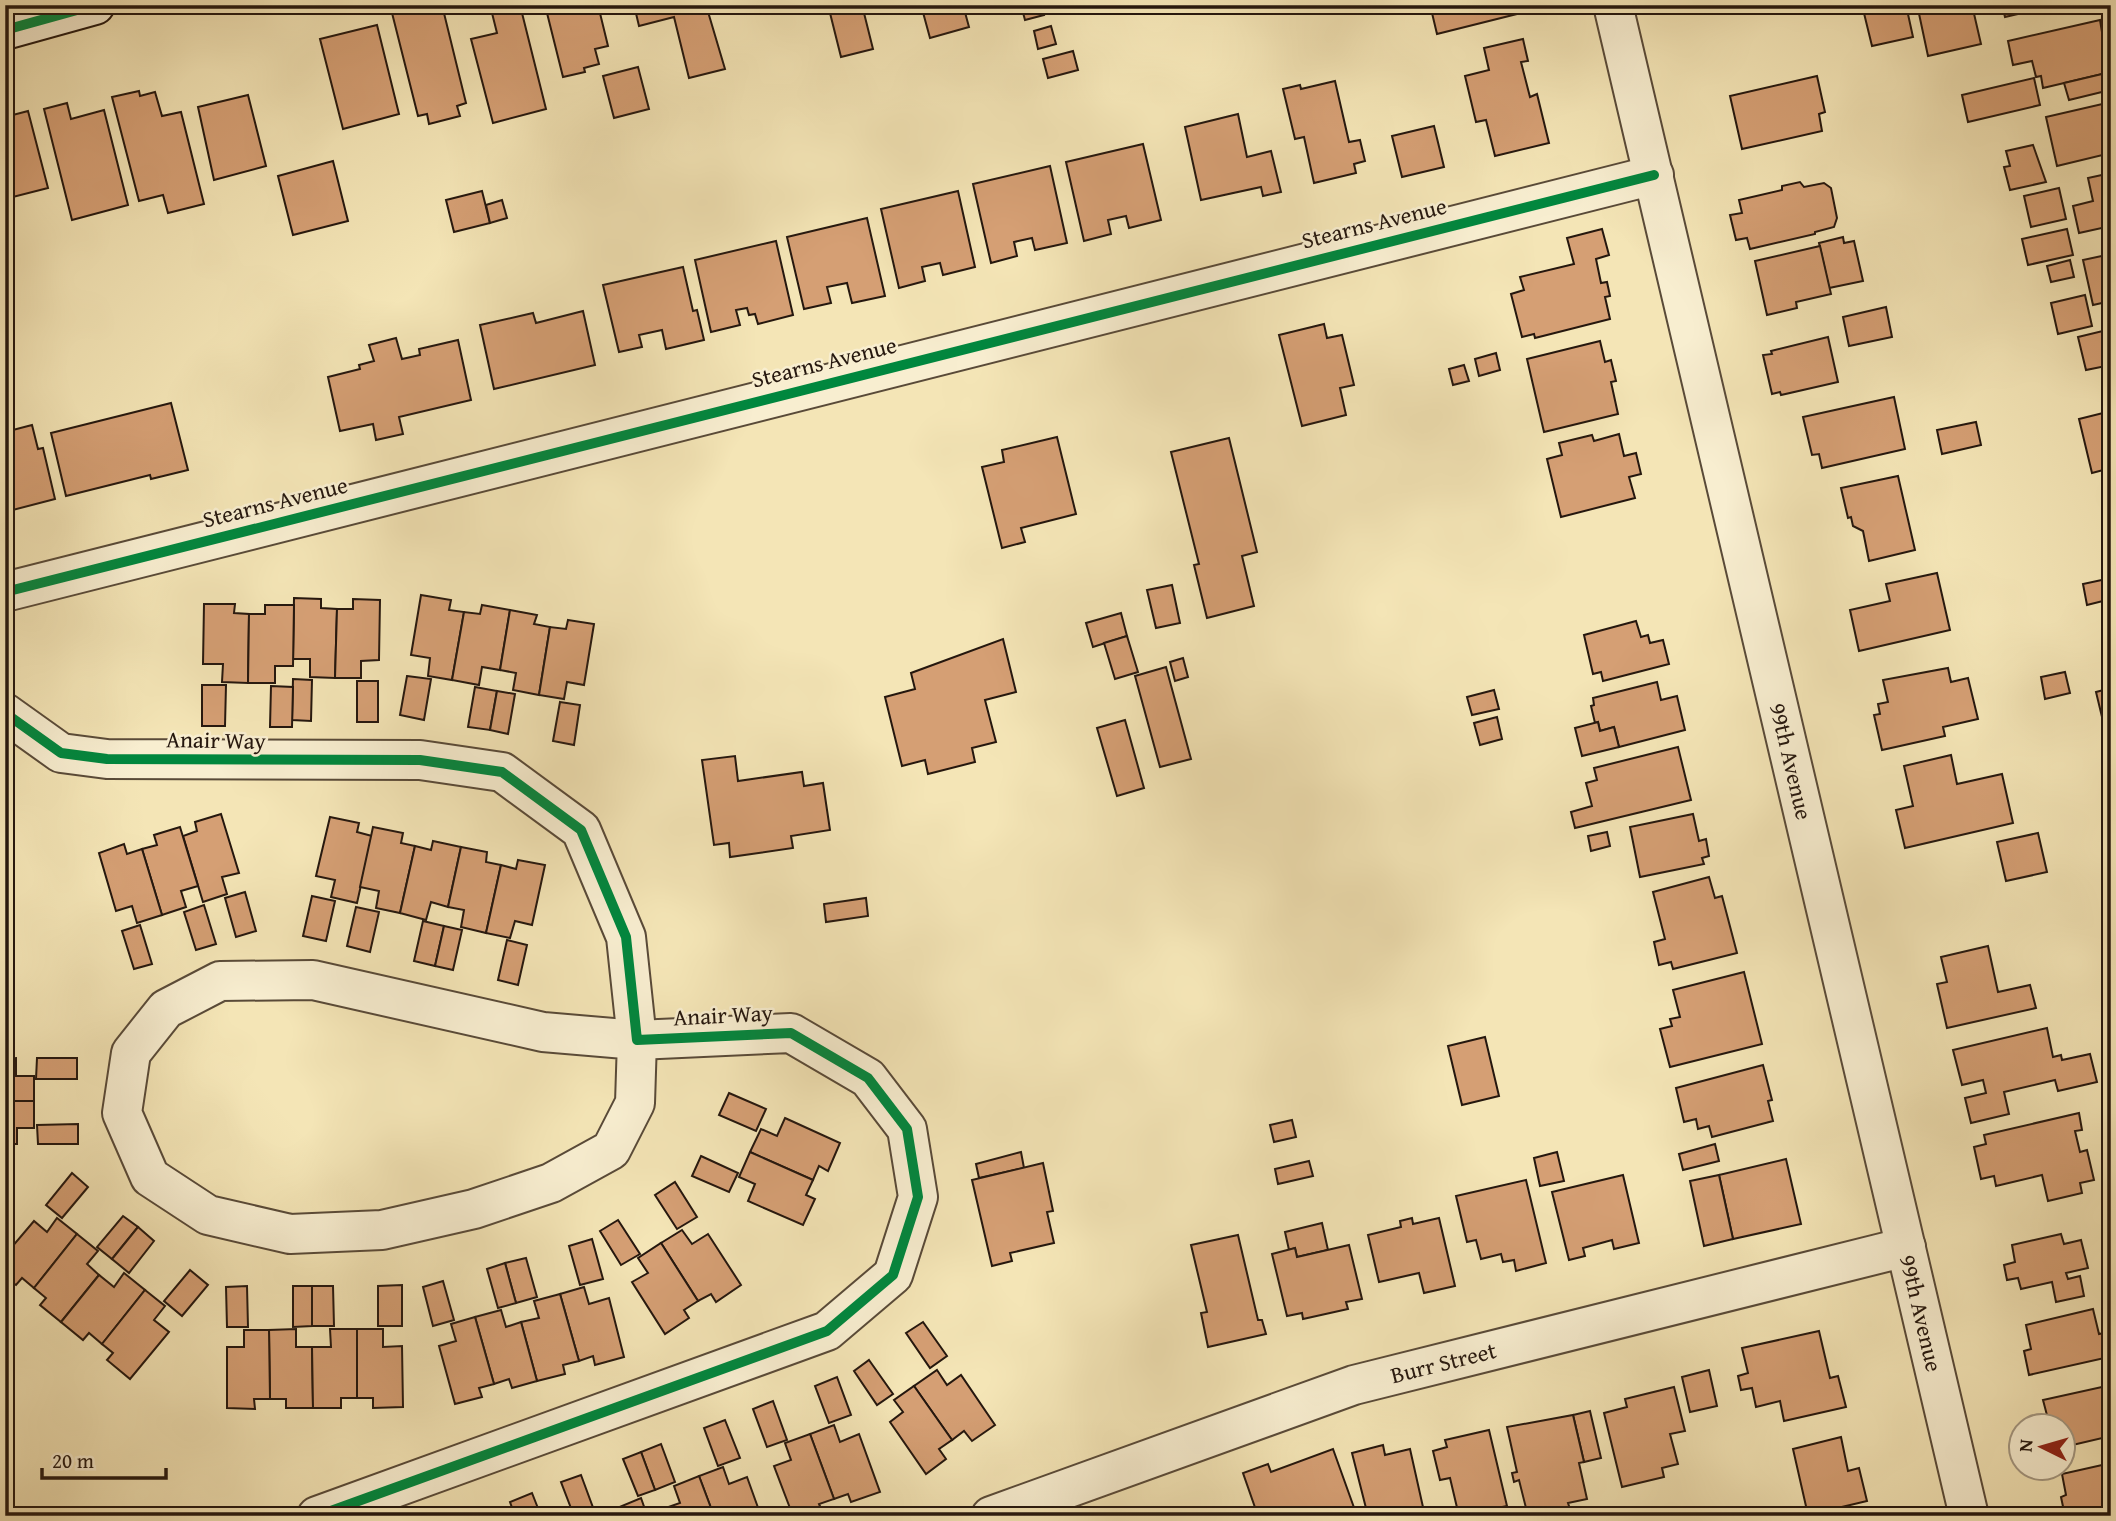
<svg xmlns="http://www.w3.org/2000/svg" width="2116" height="1521" viewBox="0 0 2116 1521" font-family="'Gentium Book Plus',serif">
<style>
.building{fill:#d59f74;stroke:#25170e;stroke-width:2}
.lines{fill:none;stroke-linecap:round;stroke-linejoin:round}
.street-casing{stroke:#594a38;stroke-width:42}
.secondary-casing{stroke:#25170e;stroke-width:42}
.street{stroke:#f8eed0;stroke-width:38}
.secondary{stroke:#f8eed0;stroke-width:38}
.cycleway-casing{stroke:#f8eed0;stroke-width:15}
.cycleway{stroke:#00873e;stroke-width:10}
.labels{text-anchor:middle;stroke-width:5;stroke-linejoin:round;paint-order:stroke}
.street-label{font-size:23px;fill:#25170e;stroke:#f8eed0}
</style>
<rect width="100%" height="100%" fill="#f4e5b6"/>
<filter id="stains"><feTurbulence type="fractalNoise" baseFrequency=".00286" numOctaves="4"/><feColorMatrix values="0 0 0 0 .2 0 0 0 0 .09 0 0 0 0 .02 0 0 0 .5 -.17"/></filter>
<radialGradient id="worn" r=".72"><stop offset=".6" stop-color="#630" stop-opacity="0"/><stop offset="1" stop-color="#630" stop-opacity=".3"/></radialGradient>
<g class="building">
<path d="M390,5H442L466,103L457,106L460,116L429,124L427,114L418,116Z"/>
<path d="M490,5H520L546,109L493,123L471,39L497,33Z"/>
<path d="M545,5H598L608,46L595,49L599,64L584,68L585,72L563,77Z"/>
<path d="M634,5H706L725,69L689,78L674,17L639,26Z"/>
<path d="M828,5H862L873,49L841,57Z"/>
<path d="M921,5H963L969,27L930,38Z"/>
<path d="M1021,5H1041L1044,15L1025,20Z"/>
<path d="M1514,5L1517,14L1437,34L1432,13L1463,5Z"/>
<path d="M1862,5H1906L1913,37L1872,46Z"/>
<path d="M1936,5H1972L1981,44L1928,56L1918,9Z"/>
<path d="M2002,5H2056L2005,17Z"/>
<path d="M2100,20L2102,32L2108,31L2111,43V56H2108L2111,72L2043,88L2041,76L2036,77L2032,61L2013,65L2008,41Z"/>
<path d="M377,25L399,114L343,129L320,39Z"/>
<path d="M1051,26L1056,44L1038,49L1034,31Z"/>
<path d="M1523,39L1528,61L1521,62L1530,97L1537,94L1549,143L1495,156L1486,120L1476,122L1465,76L1489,70L1484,48Z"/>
<path d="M1073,51L1078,70L1048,78L1043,59Z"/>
<path d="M638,67L649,109L614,118L603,76Z"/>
<path d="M2102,74L2106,91L2069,100L2064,83Z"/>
<path d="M1817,76L1825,112L1819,114L1822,131L1742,149L1730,96Z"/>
<path d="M2034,78L2040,105L1968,122L1962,95Z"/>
<path d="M1335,81L1349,142L1360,140L1365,161L1354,164L1356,173L1314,183L1304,137L1295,139L1283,89L1300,85L1301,89Z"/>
<path d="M139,91L140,96L155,92L162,116L181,112L204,204L168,213L163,195L139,201L112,97Z"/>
<path d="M248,95L266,166L214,180L198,107Z"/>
<path d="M2111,102V153L2057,166L2046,117Z"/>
<path d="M67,103L71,119L104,110L128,205L72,220L44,109Z"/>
<path d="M28,111L48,188L5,199V117Z"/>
<path d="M1238,114L1247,157L1271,151L1281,192L1263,196L1261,187L1201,200L1185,127Z"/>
<path d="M1434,126L1444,167L1402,177L1392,136Z"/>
<path d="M1143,144L1161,220L1129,228L1126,216L1108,220L1111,234L1084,241L1066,162Z"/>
<path d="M2033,145L2046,182L2010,190L2004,167L2010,166L2006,151Z"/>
<path d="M333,161L348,221L293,235L278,176Z"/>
<path d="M1050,166L1067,243L1035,250L1032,238L1014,242L1017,256L991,263L973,184Z"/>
<path d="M2111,173V226L2079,233L2073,206L2093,201L2088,178Z"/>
<path d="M1800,182L1804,187L1824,183L1831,188L1837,218L1834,227L1815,232V234L1750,249L1747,238L1736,240L1730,215L1742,213L1739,200L1782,190V186Z"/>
<path d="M2059,188L2066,219L2031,227L2024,196Z"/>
<path d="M482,191L490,223L454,232L446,200Z"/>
<path d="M958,191L975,267L943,275L940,263L922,267L925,281L899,288L881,209Z"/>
<path d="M502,200L507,218L490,223L486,205Z"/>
<path d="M867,218L885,296L852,303L847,283L827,287L831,303L804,309L787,237Z"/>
<path d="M1602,229L1609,255L1596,259L1601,283L1607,282L1610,296L1605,297L1610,319L1535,338L1534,334L1522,337L1511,294L1524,290L1520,277L1574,264L1567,238Z"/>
<path d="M2067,229L2073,255L2028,265L2022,239Z"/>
<path d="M1843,237L1844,243L1854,241L1863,281L1829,288L1819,243Z"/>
<path d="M776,241L793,315L758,324L755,314L749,315L747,308L736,310L740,325L711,332L695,260Z"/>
<path d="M1820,246L1831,294L1796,302L1797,308L1767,315L1755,261Z"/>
<path d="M2111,254V301L2093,305L2083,260Z"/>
<path d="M2070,260L2074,277L2051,282L2047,266Z"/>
<path d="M683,267L693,311L697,310L704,340L666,349L662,330L639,335L642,347L619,352L603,285Z"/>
<path d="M2085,295L2092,326L2058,334L2051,303Z"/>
<path d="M1886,307L1892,337L1849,346L1843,317Z"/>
<path d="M583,311L595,365L494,389L480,325L533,313L536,323Z"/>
<path d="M1324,324L1327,338L1342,335L1354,385L1340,388L1346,415L1302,426L1279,335Z"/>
<path d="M2111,329V365L2086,370L2078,337Z"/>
<path d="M1828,337L1838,382L1781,395L1780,392L1772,394L1763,355L1772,354L1771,351Z"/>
<path d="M396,338L402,359L420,355L419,349L458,340L471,400L399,417L403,434L376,440L373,424L340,431L328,377L360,369L359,365L374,361L369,345Z"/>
<path d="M1600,341L1605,362L1611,360L1616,381L1611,382L1618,414L1544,432L1527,359Z"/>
<path d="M1496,353L1500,370L1479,376L1475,359Z"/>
<path d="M1464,365L1469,381L1453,385L1449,369Z"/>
<path d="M1894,397L1905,449L1822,468L1819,454L1812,455L1803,417Z"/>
<path d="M171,403L188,470L151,479L150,475L66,496L51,433Z"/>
<path d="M2111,411V468L2092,473L2079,419Z"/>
<path d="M1976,422L1981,445L1942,454L1937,430Z"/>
<path d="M32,425L38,449L43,448L55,499L5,512V432Z"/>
<path d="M1619,434L1624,456L1636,453L1641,474L1629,477L1635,498L1561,517L1547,459L1562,455L1559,443L1592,435L1594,441Z"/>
<path d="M1057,437L1076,514L1021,528L1025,542L1002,548L982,467L1004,462L1002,450Z"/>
<path d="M1229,438L1257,552L1242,556L1254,606L1207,618L1194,565L1199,564L1171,452Z"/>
<path d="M1898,476L1915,550L1869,561L1863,531L1853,526L1851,517L1848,518L1841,488Z"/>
<path d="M1937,573L1950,630L1859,651L1850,610L1890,601L1886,584Z"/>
<path d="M2111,578V599L2087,605L2083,584Z"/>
<path d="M1172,585L1180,623L1156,628L1147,590Z"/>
<path d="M421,595L451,600L449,610L464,612L452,680L428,676L430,658L411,655Z"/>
<path d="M294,598L321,599V608L337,609L335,678L310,677V659H293Z"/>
<path d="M353,599L380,600L379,660L361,661V678H335L337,609H353Z"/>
<path d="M204,604H235L234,613L249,614L248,683L222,682L223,664H203Z"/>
<path d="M265,605H294L293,666H275V683H248L249,614H265Z"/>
<path d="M482,605L510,610L500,670L482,667L479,685L452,680L464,612L480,614Z"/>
<path d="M510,610L537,615L534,624L550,627L539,695L513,690L516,673L500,670Z"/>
<path d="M1121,613L1127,636L1093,647L1086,623Z"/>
<path d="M568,620L594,624L584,685L567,682L564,699L539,695L550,627L566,629Z"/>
<path d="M1636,621L1641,637L1648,635L1650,643L1663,640L1669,664L1603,681L1601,672L1593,674L1584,635Z"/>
<path d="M1127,636L1138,672L1115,679L1104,643Z"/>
<path d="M1003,639L1016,692L985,700L996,742L972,748L975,762L928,774L925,760L902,766L885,697L915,689L911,673Z"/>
<path d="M1183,658L1188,677L1175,681L1170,662Z"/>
<path d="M1166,667L1191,759L1160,767L1135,676Z"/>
<path d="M1948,668L1951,682L1968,678L1978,719L1943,727L1945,736L1882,750L1874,715L1880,714L1878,704L1888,702L1883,680Z"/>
<path d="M2065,672L2070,693L2045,699L2041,677Z"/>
<path d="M407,676L431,679L424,720L400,715Z"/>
<path d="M293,679L312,680L311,721L292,720Z"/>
<rect x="357" y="681" width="21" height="41"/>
<path d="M1657,682L1661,700L1677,696L1685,730L1619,747L1614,727L1600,731L1598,722L1595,723L1591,706L1594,705L1593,698Z"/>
<path d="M202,685H226L225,726H202Z"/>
<path d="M271,686L293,687L292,727H270Z"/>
<path d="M475,687L497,691L490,730L468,727Z"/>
<path d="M2111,688V714L2102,717L2096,692Z"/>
<path d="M1494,690L1499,709L1472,715L1467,697Z"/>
<path d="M497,691L515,694L508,734L490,730Z"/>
<path d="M560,702L580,705L574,745L553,741Z"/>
<path d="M1497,717L1502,739L1480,745L1474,723Z"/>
<path d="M1125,720L1144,788L1117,796L1097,728Z"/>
<path d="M1598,722L1600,731L1614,727L1619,747L1582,756L1575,728Z"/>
<path d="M1678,747L1691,800L1575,828L1571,812L1592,806L1586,783L1597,780L1594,768Z"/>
<path d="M1951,755L1957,784L2002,774L2013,823L1905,848L1896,810L1913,806L1904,766Z"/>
<path d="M735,756L738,781L802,772L804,786L823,783L830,830L791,836L793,848L730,857L729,843L714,845L702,760Z"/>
<path d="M221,814L239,873L222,877L227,894L203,902L183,836L197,831L195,822Z"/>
<path d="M1693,814L1699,841L1706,839L1709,856L1702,858L1704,864L1640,877L1630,827Z"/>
<path d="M330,817L359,823L357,832L372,836L357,903L331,897L335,880L316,876Z"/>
<path d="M180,827L198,886L181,891L186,907L162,915L142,849L157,845L154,835Z"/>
<path d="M373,827L403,833L401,843L415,846L400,913L376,908L379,891L360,887Z"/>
<path d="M1607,832L1610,846L1591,851L1588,836Z"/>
<path d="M2038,833L2047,872L2006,881L1997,842Z"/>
<path d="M433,841L461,847L448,907L431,902L426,920L400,913L415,846L431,850Z"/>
<path d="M124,844L127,854L142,849L162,915L137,923L132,906L116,911L99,853Z"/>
<path d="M461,847L487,852L486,862L501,865L486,933L461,927L464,910L448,907Z"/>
<path d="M518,860L545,865L532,925L515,921L510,938L486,933L501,865L516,869Z"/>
<path d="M1709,877L1715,898L1722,896L1737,953L1673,969L1671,962L1659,965L1654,942L1665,939L1653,892Z"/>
<path d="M245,892L256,931L236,937L225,898Z"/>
<path d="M312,896L335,901L326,941L303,936Z"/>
<path d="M866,898L868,916L826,922L824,904Z"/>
<path d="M204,905L216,944L196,950L184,912Z"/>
<path d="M356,907L379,912L370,952L347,946Z"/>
<path d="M423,921L444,926L435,966L414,961Z"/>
<path d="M140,925L152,964L134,969L122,931Z"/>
<path d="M444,926L462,930L453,970L435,966Z"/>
<path d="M507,940L527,945L518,985L498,980Z"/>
<path d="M1988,946L1998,992L2030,985L2036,1008L1947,1028L1937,984L1947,982L1941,957Z"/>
<path d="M1744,972L1762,1044L1670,1067L1660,1029L1672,1026L1670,1019L1680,1017L1673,990Z"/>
<path d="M2047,1028L2053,1057L2061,1055L2062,1060L2090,1054L2097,1082L2058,1091L2055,1080L2004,1092L2009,1114L1971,1123L1965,1098L1986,1093L1983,1080L1962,1085L1953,1050Z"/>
<path d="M1485,1037L1499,1096L1462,1105L1448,1046Z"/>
<path d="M16,1058V1076H34V1101H5V1059Z"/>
<path d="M37,1058H77V1079H36Z"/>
<path d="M1763,1065L1772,1100L1768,1101L1773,1121L1712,1137L1709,1126L1698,1129L1696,1119L1684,1122L1676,1088Z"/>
<path d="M729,1093L766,1109L756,1131L719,1115Z"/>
<path d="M5,1101H34V1128H17V1144H5Z"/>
<path d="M2079,1113L2082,1130L2075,1131L2080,1152L2087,1150L2094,1180L2080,1183L2082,1193L2048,1201L2042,1175L1996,1186L1994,1176L1981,1179L1974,1147L1986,1144L1984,1135Z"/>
<path d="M785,1118L840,1143L828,1171L819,1166L813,1180L750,1152L761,1129L777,1136Z"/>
<path d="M1292,1120L1296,1137L1274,1142L1270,1125Z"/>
<path d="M78,1124V1144H38L37,1125Z"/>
<path d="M1715,1144L1719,1161L1683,1170L1679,1154Z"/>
<path d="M750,1152L813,1180L806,1195L815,1199L803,1225L748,1201L755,1184L739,1177Z"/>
<path d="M1021,1152L1024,1168L979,1178L976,1164Z"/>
<path d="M1557,1152L1564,1181L1540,1186L1534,1158Z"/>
<path d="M701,1156L738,1173L729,1192L692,1176Z"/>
<path d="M1786,1159L1801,1224L1733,1239L1719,1175Z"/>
<path d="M1309,1161L1313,1176L1278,1184L1275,1169Z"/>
<path d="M1043,1163L1053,1211L1047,1212L1054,1243L1010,1253L1012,1261L992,1266L972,1180Z"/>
<path d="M72,1173L88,1187L62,1218L46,1205Z"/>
<path d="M1623,1175L1639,1243L1614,1249L1612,1240L1583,1248L1585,1256L1569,1260L1552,1192Z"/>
<path d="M1719,1175L1733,1239L1704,1246L1690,1181Z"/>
<path d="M1526,1180L1546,1263L1516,1271L1514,1260L1503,1262L1501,1254L1481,1259L1476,1240L1467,1242L1456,1196Z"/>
<path d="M675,1182L697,1217L677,1229L655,1195Z"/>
<path d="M123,1216L138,1227L112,1259L97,1247Z"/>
<path d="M57,1218L77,1234L34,1288L22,1278L16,1285L5,1277V1255L34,1221L47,1232Z"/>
<path d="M1412,1218L1413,1224L1439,1218L1455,1286L1424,1293L1419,1273L1379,1282L1368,1235L1401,1227L1400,1221Z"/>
<path d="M618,1220L640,1254L621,1265L600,1231Z"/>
<path d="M1322,1223L1328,1250L1297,1257L1295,1248L1289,1250L1285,1232Z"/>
<path d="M138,1227L154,1241L129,1273L112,1259Z"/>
<path d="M682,1230L692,1244L708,1234L741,1285L716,1302L711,1294L698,1301L661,1243Z"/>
<path d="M77,1234L98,1251L87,1264L99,1275L61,1322L40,1305L46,1298L34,1288Z"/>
<path d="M2061,1234L2064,1244L2081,1240L2088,1268L2066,1273L2068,1279L2080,1276L2084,1296L2056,1302L2052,1282L2021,1289L2018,1278L2007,1280L2004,1265L2015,1262L2012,1245Z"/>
<path d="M1238,1235L1258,1320H1262L1266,1334L1208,1347L1201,1313L1207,1312L1191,1245Z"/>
<path d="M592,1239L603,1279L580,1285L569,1246Z"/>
<path d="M661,1243L698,1301L684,1310L689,1318L665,1334L632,1282L648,1273L638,1258Z"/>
<path d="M1349,1245L1362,1299L1346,1302L1348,1309L1303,1319L1302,1313L1287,1316L1272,1254L1295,1248L1297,1257Z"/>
<path d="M526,1258L537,1297L516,1303L505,1263Z"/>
<path d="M505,1263L516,1303L498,1308L487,1269Z"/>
<path d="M190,1270L208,1285L182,1316L164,1301Z"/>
<path d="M124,1273L145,1290L102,1344L89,1333L83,1340L61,1322L99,1275L114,1287Z"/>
<path d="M443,1281L454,1320L433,1326L423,1287Z"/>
<path d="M402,1285V1326H378V1286Z"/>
<path d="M247,1286L248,1327H227L226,1287Z"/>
<path d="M293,1286H312V1326L293,1327Z"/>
<path d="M312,1286H333L334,1326H312Z"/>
<path d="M584,1287L589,1304L609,1298L624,1357L595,1365L593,1356L579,1361L560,1294Z"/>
<path d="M145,1290L165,1306L154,1320L169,1332L130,1379L107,1360L113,1353L102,1344Z"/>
<path d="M560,1294L579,1361L563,1365L565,1374L537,1381L521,1322L539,1318L534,1301Z"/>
<path d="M2093,1309L2099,1334L2104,1333L2109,1357L2029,1375L2024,1351L2031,1349L2026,1325Z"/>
<path d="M501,1310L506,1327L521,1322L537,1381L512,1388L509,1379L494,1384L475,1317Z"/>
<path d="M475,1317L494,1384L479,1388L482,1397L455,1404L439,1346L456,1341L451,1324Z"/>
<path d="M923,1322L947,1356L930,1368L906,1333Z"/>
<path d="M296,1329V1347H312L313,1408H286V1399H270L269,1330Z"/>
<path d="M330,1329H357V1398H341V1408H313L312,1347H331Z"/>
<path d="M357,1329H383V1347L402,1346L403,1407L373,1408V1398H357Z"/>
<path d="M244,1330H269L270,1399H254L255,1409L227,1408V1347H244Z"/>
<path d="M1819,1331L1830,1378L1838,1376L1846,1407L1784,1421L1780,1401L1756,1407L1752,1388L1741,1390L1738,1376L1748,1373L1742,1348Z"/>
<path d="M869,1360L893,1394L877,1405L854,1371Z"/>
<path d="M937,1370L947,1385L961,1375L995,1425L972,1441L964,1431L952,1440L914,1386Z"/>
<path d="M1709,1370L1717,1406L1690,1412L1682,1377Z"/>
<path d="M837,1377L851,1415L829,1423L815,1386Z"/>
<path d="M2111,1385V1436L2064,1447V1426H2043L2042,1421L2048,1419L2043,1400Z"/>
<path d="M914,1386L952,1440L939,1449L946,1459L926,1474L890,1422L903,1412L894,1400Z"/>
<path d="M1674,1387L1685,1431L1670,1434L1678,1464L1662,1468L1664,1477L1622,1487L1604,1413L1627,1407L1625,1399Z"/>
<path d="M773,1401L787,1440L767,1447L753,1409Z"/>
<path d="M1590,1411L1601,1458L1584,1462L1573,1415Z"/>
<path d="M1573,1415L1584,1462L1579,1463L1587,1499L1568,1503L1571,1512L1528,1516L1519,1480L1514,1482L1512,1473L1517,1472L1507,1427Z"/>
<path d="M725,1420L740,1458L718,1466L704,1428Z"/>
<path d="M834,1425L840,1442L859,1434L880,1492L851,1502L848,1494L834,1499L810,1434Z"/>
<path d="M1489,1430L1507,1506L1459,1516L1450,1478L1440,1480L1433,1451L1447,1447L1445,1440Z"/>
<path d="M810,1434L834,1499L819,1504L823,1513L793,1516L774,1466L791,1460L785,1443Z"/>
<path d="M1841,1437L1848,1471L1859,1468L1867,1501L1808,1515L1793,1449Z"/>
<path d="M661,1444L675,1482L655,1490L641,1452Z"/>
<path d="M1383,1445L1385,1455L1410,1449L1425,1516H1368L1352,1453Z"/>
<path d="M1333,1449L1357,1516H1258L1243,1473L1268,1464L1271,1472Z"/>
<path d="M641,1452L655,1490L638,1496L623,1459Z"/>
<path d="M2111,1463V1516H2065L2061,1497L2066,1495L2062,1474Z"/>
<path d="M723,1467L729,1484L747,1477L761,1516H714L699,1476Z"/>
<path d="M581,1475L595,1513L574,1516L561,1482Z"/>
<path d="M699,1476L714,1516H665L663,1509L680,1503L674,1486Z"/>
<path d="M532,1493L541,1516H515L510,1502Z"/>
<path d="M641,1498L647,1515L663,1509L665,1516H620L617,1508Z"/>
<path d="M617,1508L620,1516H596Z"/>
</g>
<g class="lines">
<g class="street-casing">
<g id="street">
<path id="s1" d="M1613,5L1969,1516"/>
<path d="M5,592L1654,175"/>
<path d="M5,713L61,753L107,759L420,760L502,772L581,830L626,937L637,1040L791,1033L868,1078L907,1129L918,1197L893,1275L827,1331L317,1516"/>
<path d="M313,980L543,1032L637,1040L635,1103L611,1150L551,1183L474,1209L382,1230L290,1234L208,1215L150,1177L122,1113L131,1053L166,1009L220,981Z"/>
<path id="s2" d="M991,1516L1354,1385L1906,1247"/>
</g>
</g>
<g class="secondary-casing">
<path id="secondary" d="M5,30L95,5"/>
</g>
<use href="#street" class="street"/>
<use href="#secondary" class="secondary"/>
<g class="cycleway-casing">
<g id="cycleway">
<path d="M5,30L95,5"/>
<path d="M5,592L1654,175"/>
<path d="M5,713L61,753L107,759L420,760L502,772L581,830L626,937L637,1040L791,1033L868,1078L907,1129L918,1197L893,1275L827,1331L317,1516"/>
</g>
</g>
<use href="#cycleway" class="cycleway"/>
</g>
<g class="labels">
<g class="street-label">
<text transform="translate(1374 223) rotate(-14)" y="8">Stearns Avenue</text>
<text transform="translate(824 362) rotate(-14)" y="8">Stearns Avenue</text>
<text transform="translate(275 502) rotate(-14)" y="8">Stearns Avenue</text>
<text transform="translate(216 740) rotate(1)" y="8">Anair Way</text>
<text dy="8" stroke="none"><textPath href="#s1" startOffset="777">99th Avenue</textPath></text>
<text transform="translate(723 1015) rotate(-3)" y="8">Anair Way</text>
<text dy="8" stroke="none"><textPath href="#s1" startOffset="1344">99th Avenue</textPath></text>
<text dy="8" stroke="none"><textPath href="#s2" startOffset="478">Burr Street</textPath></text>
</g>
</g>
<rect width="2116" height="1521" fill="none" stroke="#f4e5b6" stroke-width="28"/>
<rect x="7" y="7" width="2102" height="1507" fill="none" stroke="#25170e" stroke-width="3.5"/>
<rect x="14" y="14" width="2088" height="1493" fill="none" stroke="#25170e" stroke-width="2"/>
<g transform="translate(2042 1447) rotate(275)"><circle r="33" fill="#f8eed0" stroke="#a49882" stroke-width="2"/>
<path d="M0-5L12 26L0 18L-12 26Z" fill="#8f2418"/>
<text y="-10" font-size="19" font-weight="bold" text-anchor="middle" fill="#25170e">N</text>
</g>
<path d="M42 1468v10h124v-10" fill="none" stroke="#25170e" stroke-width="3.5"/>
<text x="52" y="1468" font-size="21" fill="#25170e" stroke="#f8eed0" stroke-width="5" paint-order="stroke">20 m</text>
<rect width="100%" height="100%" filter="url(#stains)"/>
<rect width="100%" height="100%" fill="url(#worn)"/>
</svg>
